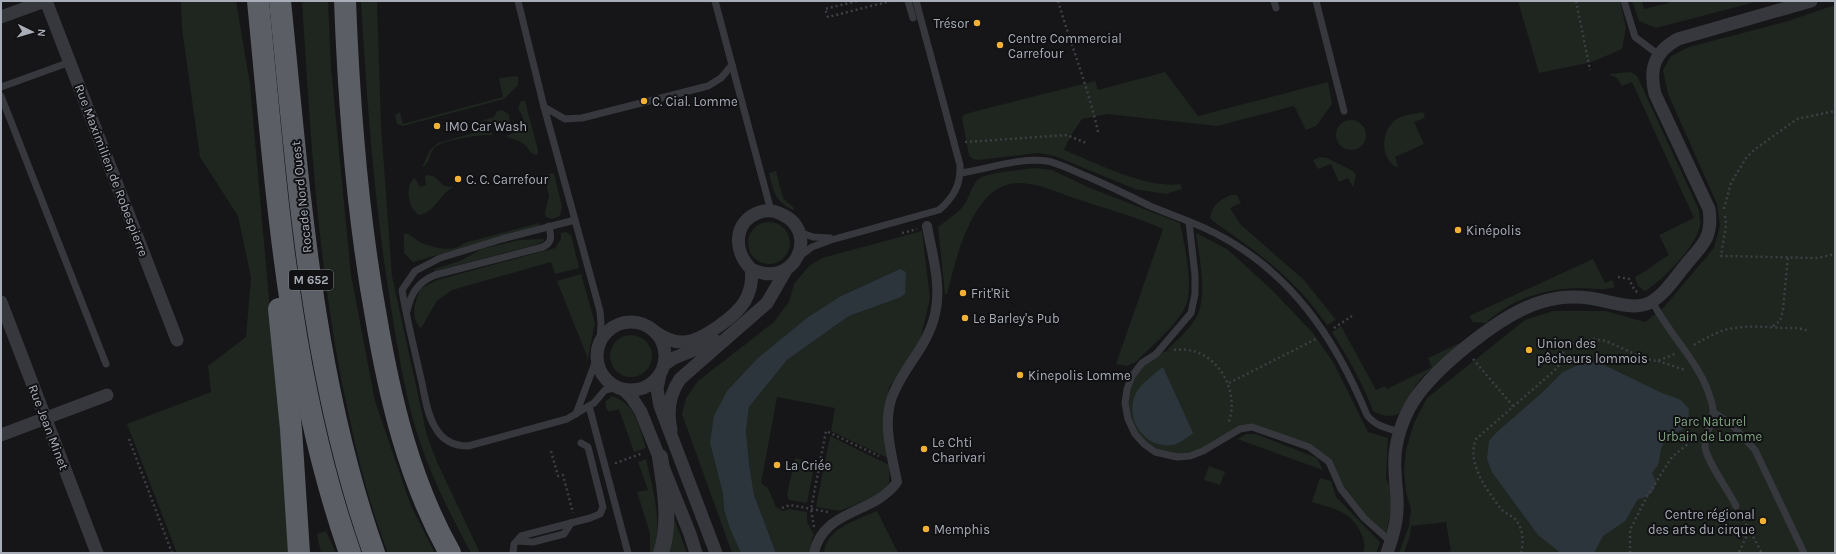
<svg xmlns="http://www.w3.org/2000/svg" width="1836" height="554" viewBox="0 0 1836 554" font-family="Karla,sans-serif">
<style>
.green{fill:#1e261f}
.water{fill:#2c353c}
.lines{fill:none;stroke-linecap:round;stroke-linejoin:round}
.path{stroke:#3d3f44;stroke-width:2.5;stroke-dasharray:2 3;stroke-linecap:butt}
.service{stroke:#37383d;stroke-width:7}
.pedestrian{stroke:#37383d;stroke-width:10}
.minor{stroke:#37383d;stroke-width:13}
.tertiary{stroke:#37383d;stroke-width:16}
.trunk{stroke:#5b5e65;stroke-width:22}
.poi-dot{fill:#f2b134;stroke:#111113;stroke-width:1.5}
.labels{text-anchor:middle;stroke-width:4;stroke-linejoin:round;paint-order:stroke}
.shield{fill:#111113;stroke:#7b7e86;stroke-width:1}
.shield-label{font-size:12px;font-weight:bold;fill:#a8adb8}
.poi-label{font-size:13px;fill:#a8adb8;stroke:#111113;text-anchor:start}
.street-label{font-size:13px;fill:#a8adb8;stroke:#111113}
.park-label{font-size:13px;fill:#7fa381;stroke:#111113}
</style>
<rect width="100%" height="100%" fill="#161618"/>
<g class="green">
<path d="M181,1H236L250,84L285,480L289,553H177L127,424L211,392L208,366L246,337L251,277L238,216L200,157L182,29Z"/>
<path d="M302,1H328L331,68L351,275L375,401L411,506L435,553H388C372,512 360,468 351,425C319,286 311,143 302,1Z"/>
<path d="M361,1H377L381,125L392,276L427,436L437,462L480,553H471C449,512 427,469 414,423C404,388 398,350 392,314C375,210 367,106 361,1Z"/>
<path d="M1518,1H1620L1626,28L1622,49L1592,62L1539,73Z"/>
<path d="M1632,1H1642L1644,9L1669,3L1668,1H1759L1656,28L1639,21Z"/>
<path d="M1835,5V553H1445L1451,551L1446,522L1411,526L1410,535L1404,553H1399L1409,526L1411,509L1406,492L1404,470L1406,450L1414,423L1427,398L1525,320L1553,311H1606L1645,322L1664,307L1714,248L1720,226L1717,204L1668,94L1663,70L1671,56L1689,47L1785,22Z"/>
<path d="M1165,72L1198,116L1328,82L1332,104L1316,126L1306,130L1294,106L1217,126L1107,114L1082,119L1071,135L1064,150C1096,163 1147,189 1180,184L1182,189L1166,194L1135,189L1055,156L1038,153L978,160L973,159L969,156L962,117L965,114L1095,81L1098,90Z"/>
<path d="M1631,72L1637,76L1699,210C1699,215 1701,221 1700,225C1697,246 1663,280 1645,291L1638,286L1635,277C1648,271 1656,262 1669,255L1659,235L1694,218L1632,82L1622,86L1617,78L1609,74Z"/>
<path d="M516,76L518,77V85L504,99L403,126L397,124L395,115L400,112L403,124L503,97L499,78Z"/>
<path d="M521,101H525L538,150V153L536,155C530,154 528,148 524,144C518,140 511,139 505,136L520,131C526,121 523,117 518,108Z"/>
<path d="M503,110L509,115L510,123C503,128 494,121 485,121C482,121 478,122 475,123L494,117L497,111Z"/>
<path d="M1423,112L1425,118L1414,122L1424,144L1395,157L1398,166L1396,167C1380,157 1381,132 1395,120C1402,115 1414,114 1423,112Z"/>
<circle cx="1351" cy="135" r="15"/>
<path d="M477,132L492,133V135C481,134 441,140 434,148C429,154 430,162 423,167V165L430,150L438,143Z"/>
<path d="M1320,157L1327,158L1353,171L1356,175L1353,187L1348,178L1339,182L1331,164L1318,169L1313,160Z"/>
<path d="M1035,168L1052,170L1090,188L1180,223C1184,244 1194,284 1186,305C1178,325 1151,346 1136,362L1127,366L1116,364L1163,229C1134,216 1103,208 1074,198C1056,192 1040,184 1021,183C973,180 956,259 947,294H945L938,227C947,220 957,214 964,205C970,197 971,184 980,178C991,172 1022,170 1035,168Z"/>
<path d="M776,171L783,198L794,208L793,210C774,201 774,192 769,173Z"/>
<path d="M554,173L562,207L560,216L552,219L546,217L545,213L549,196L545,179L549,174Z"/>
<path d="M429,175L435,177L444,186L454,187C440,193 436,211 420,215C408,211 404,184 415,178L420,187L426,185L425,176Z"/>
<path d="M1231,195H1237L1241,203L1230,208L1241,225L1304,280L1336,320L1327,325C1297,281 1257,251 1214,222L1210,218C1211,206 1221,199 1231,195Z"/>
<circle cx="769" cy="243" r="21"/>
<path d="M539,223L540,226L413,262L404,253V235L406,233C411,235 416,240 422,243C434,248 454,253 464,243Z"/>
<path d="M922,231L930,298L918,350L889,387L885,417L888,458L831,431L835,408L777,397L761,483L768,488L776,507L783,511L790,509L807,512V522L814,535L812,538L810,553H776L754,495L749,463L746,431L749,407L787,360L849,316L899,298L900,269L841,296L710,443L723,494L724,509L730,529L741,553H732L682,414L686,398L698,381L774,322L789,302L794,284L809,266L822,258Z"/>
<path d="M566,232L571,235L579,268L555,274L551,262L452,290L437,301L421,328C409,318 416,300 420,289L437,280L555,248L561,239V233Z"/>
<path d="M1196,233L1227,249L1271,289L1313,333L1333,362L1368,432L1388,438L1386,478L1391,489V510L1385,539L1341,489L1329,462L1309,447L1252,427L1203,451L1166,456L1135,434L1125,403L1132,376L1156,354L1171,350H1167C1178,339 1191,328 1198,314C1207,293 1199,255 1196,233Z"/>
<path d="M544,239V241L535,245L435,271L434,269L460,261L482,249L519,240Z"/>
<path d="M1593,259L1605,283L1612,280L1615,287C1604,291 1590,288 1578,288C1544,289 1511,299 1486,323L1473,322L1469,316Z"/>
<path d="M581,274L595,323L586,367L587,356L557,281Z"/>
<path d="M1341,326L1376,390L1385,386L1387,389L1432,367L1428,358L1460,343C1448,359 1426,370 1415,386C1412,391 1402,410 1400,413C1392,418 1380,416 1373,411C1363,383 1348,358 1332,332Z"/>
<circle cx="631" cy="356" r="21"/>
<path d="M612,396C636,404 639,427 646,448L634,452L619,409L609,412L606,408V401Z"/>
<path d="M1246,434H1256L1317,458L1323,470L1237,439Z"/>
<path d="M830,436L889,465V482L887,489L873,497L840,511L816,507Z"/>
<path d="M795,458L815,462L807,503L789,500L787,495Z"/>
<path d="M646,459C653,489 663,523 653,553H650V533L637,492L648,490L638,462Z"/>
<path d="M1209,466L1225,472L1220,485L1204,480Z"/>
<path d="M1320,478L1331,481L1336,497L1380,542L1376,553H1363C1368,541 1358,524 1348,516C1341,510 1322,505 1312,502Z"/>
<path d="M877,511L898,553H824C826,528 857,520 877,511Z"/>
<path d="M673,517L675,521L687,553H669Z"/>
<path d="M326,531L336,553H321L317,534Z"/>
</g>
<g class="water">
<path d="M900,269L906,272L905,294L899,298L849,316L787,360L749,407L746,431L749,463L754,495L776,553H741L730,529L724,509L723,494L710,443L714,416L727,391L758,358L807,318L841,296Z"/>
<path d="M1587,361L1600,363L1662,393L1681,400L1689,409C1688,440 1674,425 1663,444C1660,450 1660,456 1659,462C1658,466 1654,470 1652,473L1656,482C1654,494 1648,497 1638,499L1625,521L1603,536L1594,553H1561L1538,535L1492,472L1487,459L1489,441L1497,432L1544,391L1563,372Z"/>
<path d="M1163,367L1193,433C1187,438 1179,444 1172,445C1147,449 1126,422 1134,398C1138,385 1153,375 1163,367Z"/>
</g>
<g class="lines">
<g class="path">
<path d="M857,1L825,9L828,17L891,1"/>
<path d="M1058,1C1071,45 1088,87 1098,132"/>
<path d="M1576,1L1590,70"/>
<path d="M965,142L1067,135L1086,143"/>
<path d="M1724,209L1731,183L1746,158L1754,150L1797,119L1835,111"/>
<path d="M1725,216L1726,225L1721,256L1818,258L1835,254"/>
<path d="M902,233L917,229"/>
<path d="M1618,277L1629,279L1635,291L1638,292"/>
<path d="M1773,326L1780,321L1783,310L1788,257"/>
<path d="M1334,328L1352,316"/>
<path d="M1694,345C1702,340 1710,336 1719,332C1739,324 1764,327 1784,328C1796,328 1796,327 1809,331"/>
<path d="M1174,350C1214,344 1242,389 1228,424"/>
<path d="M1473,359L1513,406"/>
<path d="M1658,361L1685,370"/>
<path d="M1229,383L1316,339"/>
<path d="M129,439L172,553"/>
<path d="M551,451L558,476L563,475L573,513"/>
<path d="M616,464V463L643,453"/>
<path d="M782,508L790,505L828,512"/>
<path d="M1741,515L1762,553"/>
<path d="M814,527L811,509L826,431L879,456"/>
<path d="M1739,552L1749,531"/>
<path d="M1521,553C1524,542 1523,526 1514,518C1510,515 1505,513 1501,509C1487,490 1466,463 1476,439L1554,371L1560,364V356L1570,345L1594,339L1606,341L1646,359L1657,361L1675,354"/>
<path d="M1630,553V530L1646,498L1672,457L1695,438"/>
</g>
<g class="service">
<path d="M518,1L544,107L600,311L601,323L600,344"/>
<path d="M715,1L771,211"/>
<path d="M908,1L913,18"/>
<path d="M1274,1L1276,8"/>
<path d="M1316,1L1344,111"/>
<path d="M1624,1L1635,37L1659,55"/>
<path d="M1,87L70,62"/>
<path d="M1,96L106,364"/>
<path d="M544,107L565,119L582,118L708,86L721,78L732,65"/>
<path d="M961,173C987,169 1021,157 1047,161C1058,163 1069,169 1079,173C1103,183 1126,194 1150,206C1171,215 1194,222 1215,233C1291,272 1335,338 1367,415C1375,426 1387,428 1400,432"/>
<path d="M575,220L502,239L440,258L415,271L402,290C407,321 415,352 422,383C425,397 427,414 435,427C442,440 454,446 468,446L567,419L594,403L605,390L619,387"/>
<path d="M1189,222L1195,275V294L1191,313L1156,354L1142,363L1132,376L1127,389L1125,403L1128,419L1135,434L1144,444L1155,452L1177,457L1190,456L1203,451L1240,429L1252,427L1309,447L1329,462L1341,489L1364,518L1391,542"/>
<path d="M799,232L813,237L830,238"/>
<path d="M800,256L812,247L831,240L939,210C953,198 961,185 960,165L916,1"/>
<path d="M1652,301C1668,333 1698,361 1709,394C1712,403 1715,412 1712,421C1709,430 1704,437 1705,447C1707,462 1729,491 1736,506"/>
<path d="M407,311C411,293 418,282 435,275L543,247C553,242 551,236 549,226"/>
<path d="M589,406L628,553"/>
<path d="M1713,412L1732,425L1755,450L1804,553"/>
<path d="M576,414L598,355"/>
<path d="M517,541L533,542L564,534L571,523"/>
<path d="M513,553L514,544L521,536L590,518L600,514L603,507L588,447L581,443"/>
</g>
<path class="pedestrian" d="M814,553C823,509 875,514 897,482C892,455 883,427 891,400C900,371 928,347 935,314C942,286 932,254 927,226"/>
<g class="minor">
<path d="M46,1L177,340"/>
<path d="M1,17L45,1"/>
<path d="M1,302L97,553"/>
<circle cx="631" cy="356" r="34"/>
<path d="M655,332C664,338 674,343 684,342C702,341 736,316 745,301C751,290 753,281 751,269C733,251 733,221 760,212C767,210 775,211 781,214C821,231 795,291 751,269"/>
<path d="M664,365L674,358L716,341"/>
<path d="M660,374L657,389L660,406L716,553"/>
<path d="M623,389L632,398L641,412L690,534L696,553"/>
<path d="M671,430C667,412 669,395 680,379L767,303L786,270"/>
<path d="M1,435L107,395"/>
<path d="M1387,553C1392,539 1397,524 1397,509C1398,496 1395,483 1395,470C1393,444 1403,414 1419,393C1443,362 1503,313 1541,302C1557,297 1573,296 1589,298C1608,300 1634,312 1651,302C1666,293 1677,275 1688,262C1704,244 1713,235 1709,209L1655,94C1649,69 1654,52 1678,39L1811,1"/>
</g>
<path class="tertiary" d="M660,457C665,489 671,522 661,553"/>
<g class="trunk">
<path d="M258,1C276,186 288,376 350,553"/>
<path d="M280,1C299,186 311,376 374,553"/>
<path d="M345,1C349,107 357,213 376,317C390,399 409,480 450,553"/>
<path d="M279,309L291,429L299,553"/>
</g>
</g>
<g class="poi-dot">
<circle cx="977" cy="23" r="4"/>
<circle cx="1000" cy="45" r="4"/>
<circle cx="644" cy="101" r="4"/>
<circle cx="437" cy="126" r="4"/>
<circle cx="458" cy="179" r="4"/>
<circle cx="1458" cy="230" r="4"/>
<circle cx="963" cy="293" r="4"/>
<circle cx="965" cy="318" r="4"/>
<circle cx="1529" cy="350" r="4"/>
<circle cx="1020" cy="375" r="4"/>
<circle cx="924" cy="449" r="4"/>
<circle cx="777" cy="465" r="4"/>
<circle cx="1763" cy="521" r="4"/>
<circle cx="926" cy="529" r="4"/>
</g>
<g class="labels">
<rect class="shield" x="289" y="270" width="44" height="20" rx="3"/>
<g class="shield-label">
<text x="311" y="284">M 652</text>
</g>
<g class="poi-label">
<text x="969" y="28" text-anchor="end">Trésor</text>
<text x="1008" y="43">Centre Commercial<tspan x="1008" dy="15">Carrefour</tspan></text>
<text x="652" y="106">C. Cial. Lomme</text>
<text x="445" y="131">IMO Car Wash</text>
<text x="466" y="184">C. C. Carrefour</text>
<text x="1466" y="235">Kinépolis</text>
<text x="971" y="298">Frit'Rit</text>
<text x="973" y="323">Le Barley's Pub</text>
<text x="1537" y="348">Union des<tspan x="1537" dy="15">pêcheurs lommois</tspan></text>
<text x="1028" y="380">Kinepolis Lomme</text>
<text x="932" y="447">Le Chti<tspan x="932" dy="15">Charivari</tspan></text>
<text x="785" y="470">La Criée</text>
<text x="1755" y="519" text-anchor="end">Centre régional<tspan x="1755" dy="15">des arts du cirque</tspan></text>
<text x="934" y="534">Memphis</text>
</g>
<g class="street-label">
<text transform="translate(112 170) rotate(69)" y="5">Rue Maximilien de Robespierre</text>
<text transform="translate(301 197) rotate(-96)" y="5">Rocade Nord Ouest</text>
<text transform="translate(49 427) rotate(69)" y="5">Rue Jean Minet</text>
</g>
<g class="park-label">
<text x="1710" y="426">Parc Naturel<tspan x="1710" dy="15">Urbain de Lomme</tspan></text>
</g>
</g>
<rect width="1836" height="554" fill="none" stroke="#a8adb8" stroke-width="4"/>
<g transform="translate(32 32) rotate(95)" stroke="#111113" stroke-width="3" paint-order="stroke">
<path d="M0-3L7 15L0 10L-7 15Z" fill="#a8adb8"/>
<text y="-6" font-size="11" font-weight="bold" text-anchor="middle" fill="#a8adb8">N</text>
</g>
</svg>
